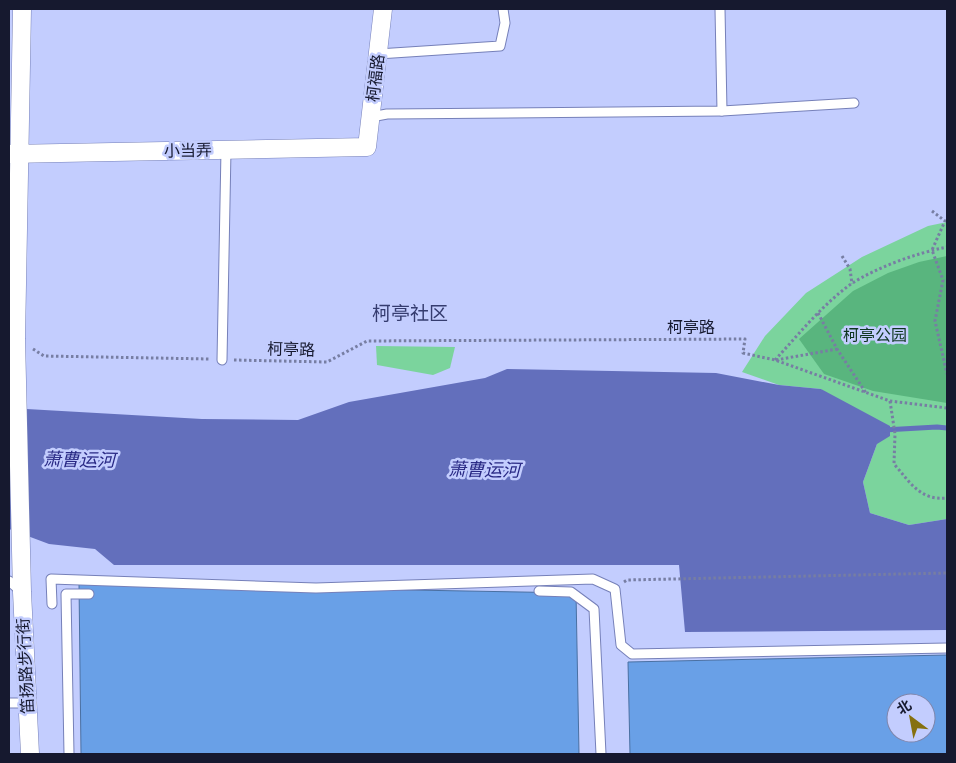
<svg xmlns="http://www.w3.org/2000/svg" width="956" height="763" viewBox="0 0 956 763" font-family="Karla,'Noto Sans SC',sans-serif">
<style>
.green{fill:#7bd49d}
.forest{fill:#59b57e}
.water{fill:#636fbc}
.lines{fill:none;stroke-linecap:round;stroke-linejoin:round}
.stream{stroke:#636fbc;stroke-width:5}
.building{fill:#69a0e7;stroke:#4a70a2;fill-rule:evenodd}
.service-casing{stroke:#7680b9;stroke-width:11}
.minor-casing{stroke:#7680b9;stroke-width:19}
.path{stroke:#777ea3;stroke-width:3;stroke-dasharray:2.5 2.5;stroke-linecap:butt}
.service{stroke:#fff;stroke-width:9}
.minor{stroke:#fff;stroke-width:18}
.labels{text-anchor:middle;stroke-width:5;stroke-linejoin:round;paint-order:stroke}
.street-label{font-size:16px;fill:#16192f;stroke:#c3cdfe}
.park-label{font-size:16px;fill:#0e351f;stroke:#c3cdfe}
.water-label{font-size:18px;font-style:italic;fill:#282884;stroke:#c3cdfe}
.quarter-label{font-size:19px;fill:#353c6f;stroke:#c3cdfe}
</style>
<rect width="100%" height="100%" fill="#c3cdfe"/>
<g class="green">
<path d="M947,222V519L909,525L870,513L863,482L877,444L821,389L779,385L742,372L765,336L806,293L862,257L928,226Z"/>
<path d="M376,346L455,347L450,368L433,375L377,365Z"/>
</g>
<path class="forest" d="M947,256V403L873,391L824,374L799,339L853,291L888,273L919,262Z"/>
<path class="water" d="M507,369L716,373L779,385L821,389L890,426V436L877,444L863,482L870,513L909,525L947,519V630L685,632L679,565H114L95,549L49,544L9,529V408L202,419L298,420L349,402L485,378Z"/>
<g class="lines">
<path class="stream" d="M884,430L937,427L947,428"/>
</g>
<g class="building">
<path d="M79,584L576,593L579,754H81Z"/>
<path d="M947,655V754H630L628,662ZM896,703H926V733H896Z"/>
</g>
<g class="lines">
<g class="service-casing">
<g id="service">
<path d="M720,9L722,111"/>
<path d="M378,54L500,46L505,23L503,9"/>
<path d="M371,117L387,114L722,111L854,103"/>
<path d="M222,360L226,150"/>
<path d="M9,581L22,592"/>
<path d="M539,591L571,592L594,609L601,754"/>
<path d="M52,604L51,579L316,588L593,579L615,589L621,645L632,654L947,648"/>
<path d="M9,703H27"/>
<path d="M69,754L66,594H89"/>
</g>
</g>
<g class="minor-casing">
<g id="minor">
<path d="M22,9L16,339L22,592L30,754"/>
<path d="M9,154L367,147L383,9"/>
</g>
</g>
<g class="path">
<path d="M932,211L945,221L932,250L943,280L935,321L947,374"/>
<path d="M842,256L850,269L852,284"/>
<path d="M818,313L837,349L866,393"/>
<path d="M33,349L44,356L210,359"/>
<path d="M234,360L327,362L367,341L745,339L743,353L775,360L890,401L947,408"/>
<path d="M775,360C799,334 822,305 851,284C877,267 917,253 947,247"/>
<path d="M776,360L837,349"/>
<path d="M890,401L895,434L894,464C910,482 920,501 947,498"/>
<path d="M624,582L627,580L947,573"/>
</g>
<use href="#service" class="service"/>
<use href="#minor" class="minor"/>
</g>
<g class="labels">
<g class="street-label">
<text transform="translate(375 78) rotate(-83)" y="6">柯福路</text>
<text transform="translate(188 150) rotate(-1)" y="6">小当弄</text>
<text x="691" y="333">柯亭路</text>
<text transform="translate(291 349) rotate(1)" y="6">柯亭路</text>
<text transform="translate(25 666) rotate(-93)" y="6">笛扬路步行街</text>
</g>
<g class="park-label">
<text x="875" y="341">柯亭公园</text>
</g>
<g class="water-label">
<text transform="translate(79 460) rotate(1)" y="6">萧曹运河</text>
<text transform="translate(484 470) rotate(1)" y="6">萧曹运河</text>
</g>
<g class="quarter-label">
<text x="410" y="320">柯亭社区</text>
</g>
</g>
<rect width="956" height="763" fill="none" stroke="#16192f" stroke-width="20"/>
<g transform="translate(911 718) rotate(328)"><circle r="24" fill="#c3cdfe" stroke="#7e85ab"/>
<path d="M0-4L9 19L0 12L-9 19Z" fill="#857010"/>
<text y="-8" font-size="14" font-weight="bold" text-anchor="middle" fill="#16192f">北</text>
</g>
</svg>
